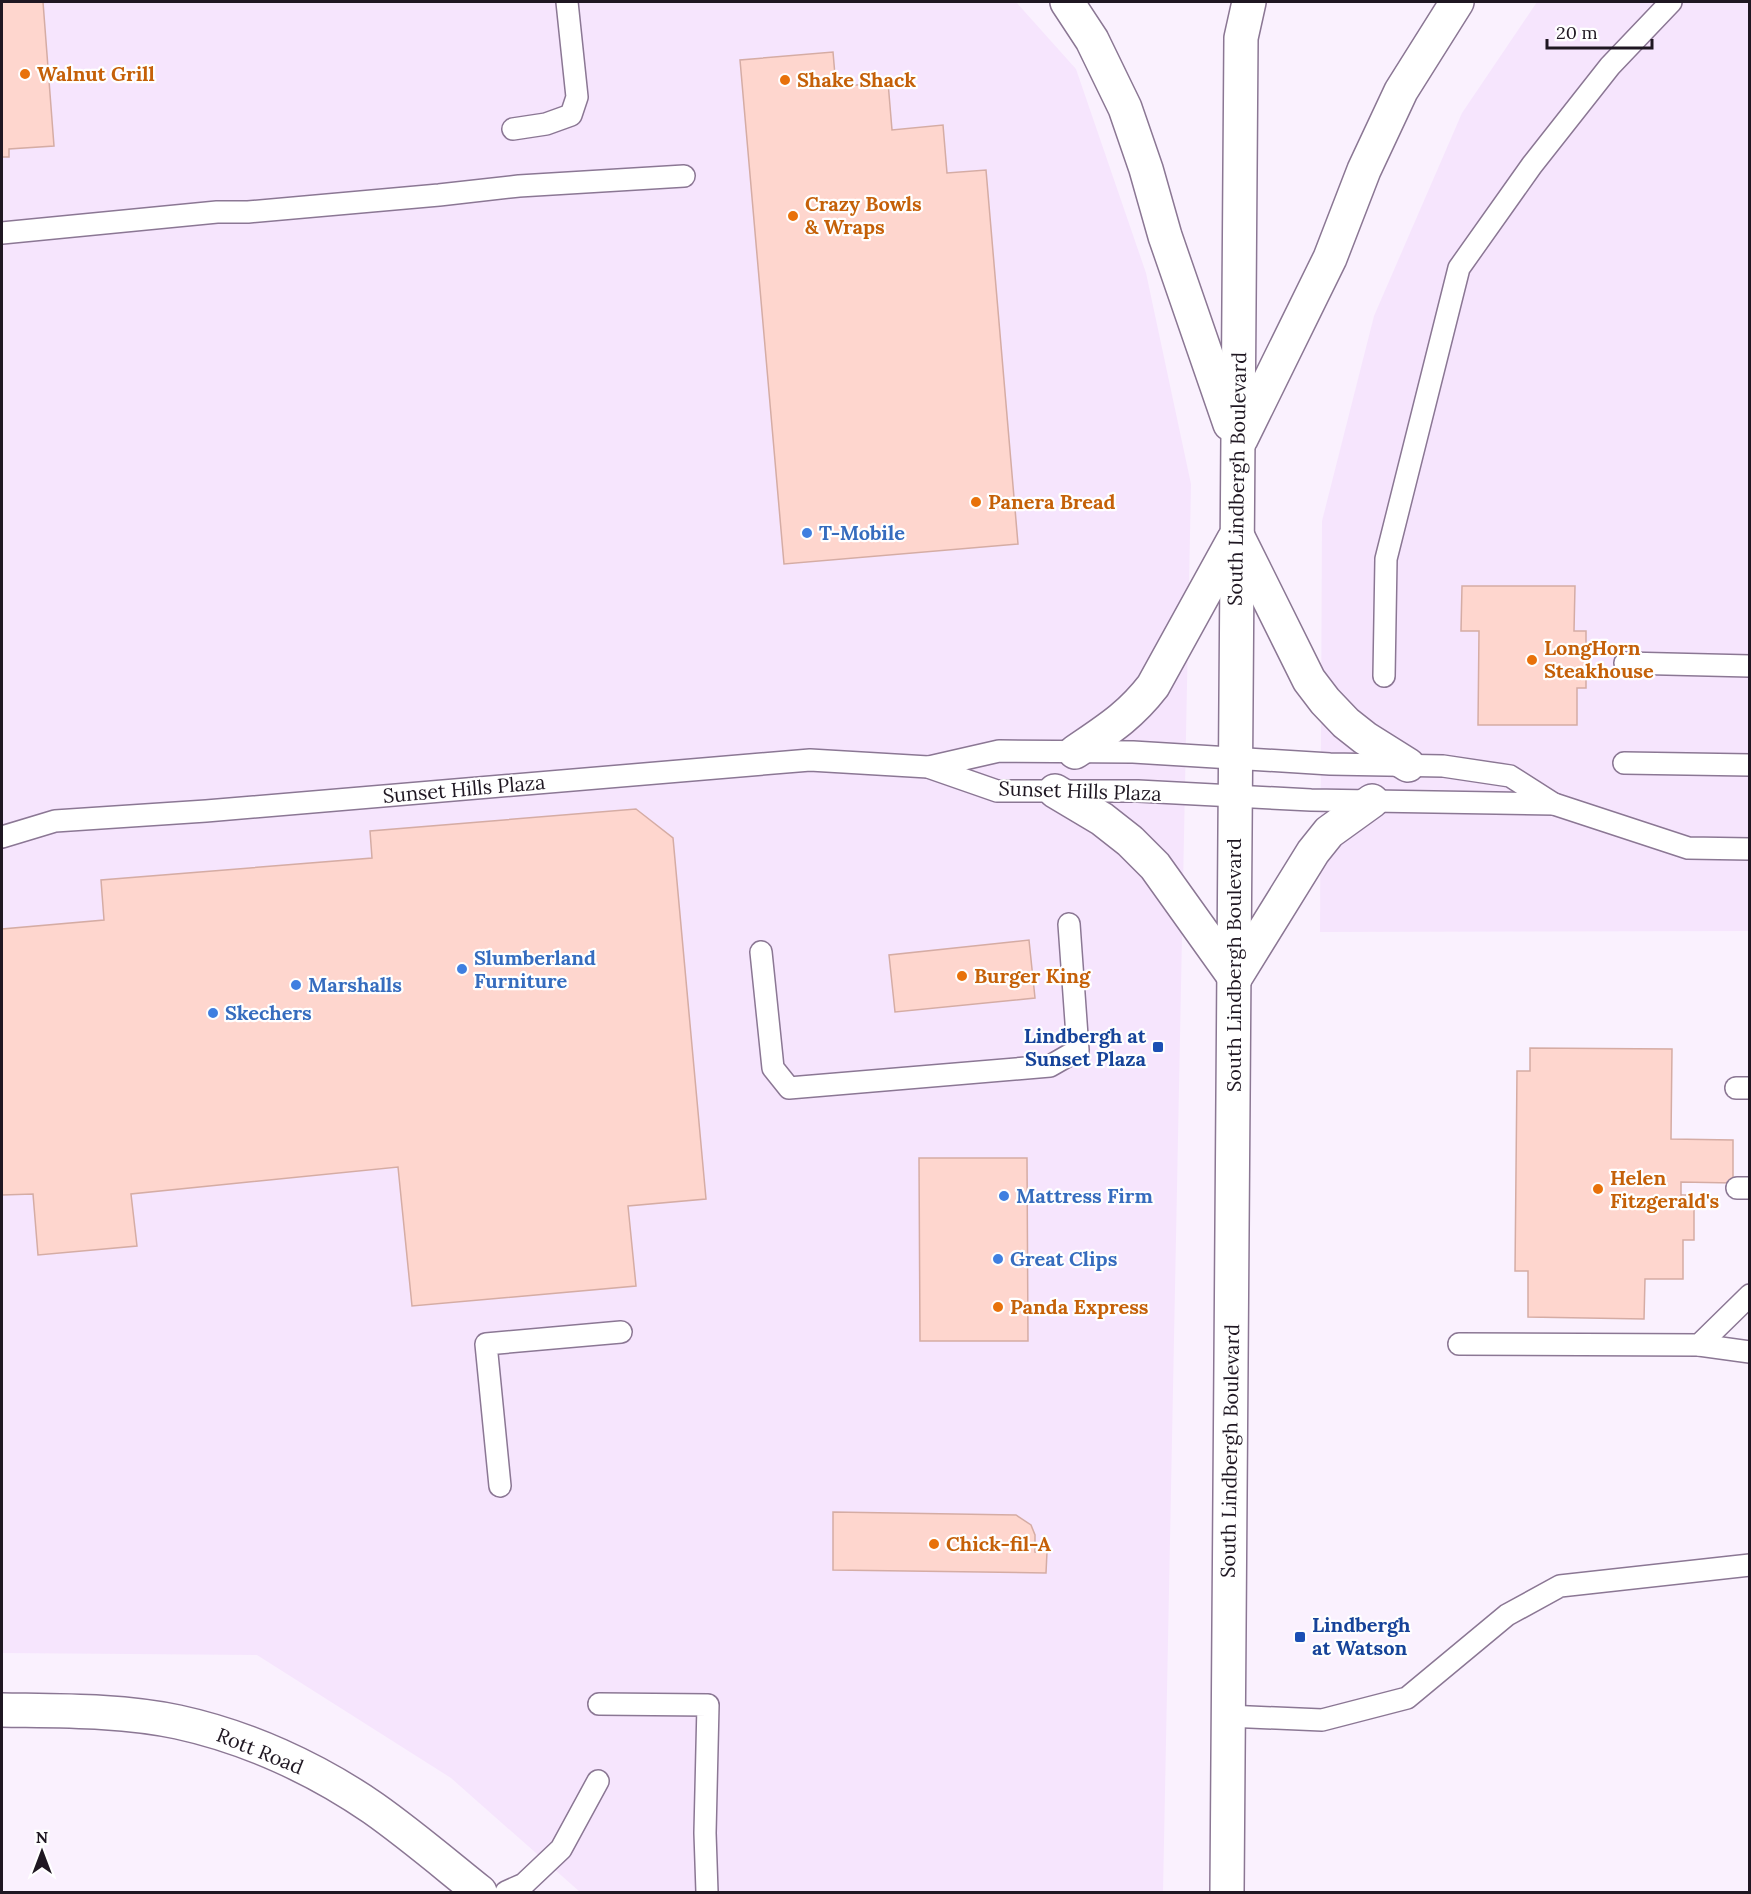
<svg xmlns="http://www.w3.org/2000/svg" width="1751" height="1894" viewBox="0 0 1751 1894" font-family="Lora,serif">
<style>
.built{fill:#f6e5fd}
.building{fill:#fed6ce;stroke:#d5aca4;stroke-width:1.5}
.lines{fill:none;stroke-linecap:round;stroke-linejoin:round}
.service-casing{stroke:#8b7794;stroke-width:24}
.tertiary-casing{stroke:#8b7794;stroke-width:36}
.primary-casing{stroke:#8b7794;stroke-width:36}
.service{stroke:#fff;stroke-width:21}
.tertiary{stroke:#fff;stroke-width:33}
.primary{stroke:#fff;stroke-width:33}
.food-dot{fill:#e8710a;stroke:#fff;stroke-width:2}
.shop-dot{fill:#3f7fe0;stroke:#fff;stroke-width:2}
.transit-dot{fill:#1a4fb4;stroke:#fff;stroke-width:2}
.labels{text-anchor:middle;stroke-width:4.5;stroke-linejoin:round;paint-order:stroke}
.food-label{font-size:20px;font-weight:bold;fill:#c56008;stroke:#fff;text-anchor:start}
.street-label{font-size:20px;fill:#1f1722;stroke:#fff}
.shop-label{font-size:20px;font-weight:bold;fill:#366cbe;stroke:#fff;text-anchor:start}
.transit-label{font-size:20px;font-weight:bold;fill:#164399;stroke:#fff;text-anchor:end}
</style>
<rect width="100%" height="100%" fill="#faf1fe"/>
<g class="built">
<path d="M2,2H1016L1076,69L1146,273L1191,484L1163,1892H580L451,1778L257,1655L2,1653Z"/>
<path d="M1537,2H1749V931L1320,932L1322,521L1374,316L1462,113Z"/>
</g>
<g class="building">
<path d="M2,2H43L54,146L9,149V157H2Z"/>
<path d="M833,52L836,87L888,82L892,130L943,125L947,173L986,170L1018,544L784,564L740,60Z"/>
<path d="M1462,586H1575L1574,631H1586V688H1577V725H1478L1479,631H1461Z"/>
<path d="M636,809L673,838L706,1199L628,1206L636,1286L412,1306L398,1167L131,1194L137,1246L38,1255L33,1194L2,1195V929L104,920L101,880L372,858L370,831Z"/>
<path d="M1029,940L1035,998L895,1012L889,955Z"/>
<path d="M1530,1048L1672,1049L1671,1139L1733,1140V1183L1681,1182V1195H1694V1240H1683V1279H1645L1644,1319L1528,1317V1271H1515L1517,1071H1530Z"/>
<path d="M919,1158H1027L1028,1341H920Z"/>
<path d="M833,1512L1016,1515L1031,1525L1035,1535V1552H1047L1046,1573L833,1570Z"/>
</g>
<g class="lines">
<g class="service-casing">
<g id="service">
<path d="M513,129L546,124L571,115L577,97L567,2"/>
<path d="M2,233L217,212H248L439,195L519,186L684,176"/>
<path d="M1625,663L1750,666"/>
<path d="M1384,676L1386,559L1459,268L1532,165L1610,66L1671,2"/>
<path d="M1624,763L1750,765"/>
<path d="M929,767L999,751L1133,752L1330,764L1443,766L1510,776L1554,804L1688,848L1750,849"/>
<path d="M2,837L55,821L206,811L810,760L928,767L997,791H1138L1311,800L1554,804"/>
<path d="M761,952L773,1068L789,1088L1050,1066L1078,1050L1069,924"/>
<path d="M1736,1088H1750"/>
<path d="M1737,1188H1750"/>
<path d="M1459,1344L1699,1345L1750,1295"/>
<path d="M1699,1345L1750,1352"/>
<path d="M500,1486L486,1344L621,1332"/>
<path d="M599,1704L708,1705L705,1833L707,1892"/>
<path d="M1227,1716L1322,1720L1407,1698L1507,1615L1560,1586L1750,1565"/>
<path d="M506,1892L524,1884L561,1849L598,1781"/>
</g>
</g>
<g class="tertiary-casing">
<path id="tertiary" d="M2,1710C60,1711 121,1710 178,1722C247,1737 315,1768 373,1808C410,1834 445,1864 480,1892"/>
</g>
<g class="primary-casing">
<g id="primary">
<path d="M1067,2L1092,40L1125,108L1146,169L1165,236L1230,424"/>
<path d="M1241,439L1330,258L1364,170L1401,91L1457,2"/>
<path d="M1239,539L1309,680L1325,701L1346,723L1365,738L1408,765"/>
<path d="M1075,752C1107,730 1129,717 1153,686L1234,539"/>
<path d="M1055,791L1102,819L1130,841L1155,866L1235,978"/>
<path d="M1235,978L1313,852L1329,832L1372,801"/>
<path d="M1227,1892L1241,38L1249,2"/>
</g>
</g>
<use href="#service" class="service"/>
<use href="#tertiary" class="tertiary"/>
<use href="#primary" class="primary"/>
</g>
<g class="food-dot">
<circle cx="25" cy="74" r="6"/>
<circle cx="785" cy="80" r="6"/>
<circle cx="793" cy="216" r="6"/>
<circle cx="976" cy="502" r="6"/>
<circle cx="1532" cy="660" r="6"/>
<circle cx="962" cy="976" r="6"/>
<circle cx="1598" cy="1189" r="6"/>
<circle cx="998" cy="1307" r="6"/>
<circle cx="934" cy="1544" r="6"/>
</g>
<g class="shop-dot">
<circle cx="807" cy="533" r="6"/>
<circle cx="462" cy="969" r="6"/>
<circle cx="296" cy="985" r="6"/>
<circle cx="213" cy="1013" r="6"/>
<circle cx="1004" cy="1196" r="6"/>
<circle cx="998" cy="1259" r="6"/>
</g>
<g class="transit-dot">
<rect x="1152" y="1041" width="12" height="12" rx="3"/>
<rect x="1294" y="1631" width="12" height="12" rx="3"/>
</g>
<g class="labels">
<g class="food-label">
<text x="37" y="81">Walnut Grill</text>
<text x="797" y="87">Shake Shack</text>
<text x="805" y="211">Crazy Bowls<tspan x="805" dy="23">&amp; Wraps</tspan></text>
<text x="988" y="509">Panera Bread</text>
<text x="1544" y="655">LongHorn<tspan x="1544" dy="23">Steakhouse</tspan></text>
<text x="974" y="983">Burger King</text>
<text x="1610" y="1185">Helen<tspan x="1610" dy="23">Fitzgerald's</tspan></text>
<text x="1010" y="1314">Panda Express</text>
<text x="946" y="1551">Chick-fil-A</text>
</g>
<g class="street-label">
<text transform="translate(1237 479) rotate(-89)" y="7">South Lindbergh Boulevard</text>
<text transform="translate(464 789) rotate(-5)" y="7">Sunset Hills Plaza</text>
<text transform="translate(1080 791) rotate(2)" y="7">Sunset Hills Plaza</text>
<text transform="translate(1234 965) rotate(-90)" y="7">South Lindbergh Boulevard</text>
<text transform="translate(1230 1451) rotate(-89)" y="7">South Lindbergh Boulevard</text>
<text transform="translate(260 1751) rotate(22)" y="7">Rott Road</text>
</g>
<g class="shop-label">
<text x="819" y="540">T-Mobile</text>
<text x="474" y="965">Slumberland<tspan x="474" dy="23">Furniture</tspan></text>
<text x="308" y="992">Marshalls</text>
<text x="225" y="1020">Skechers</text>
<text x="1016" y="1203">Mattress Firm</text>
<text x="1010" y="1266">Great Clips</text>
</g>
<g class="transit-label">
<text x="1146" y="1043">Lindbergh at<tspan x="1146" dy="23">Sunset Plaza</tspan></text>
<text x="1312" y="1632" text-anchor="start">Lindbergh<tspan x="1312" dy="23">at Watson</tspan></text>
</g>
</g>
<rect width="1751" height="1894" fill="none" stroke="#1f1722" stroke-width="6"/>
<g transform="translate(42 1852)" stroke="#ffffff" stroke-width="4.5" paint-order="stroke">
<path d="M0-4.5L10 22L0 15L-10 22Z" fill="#1f1722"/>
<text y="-9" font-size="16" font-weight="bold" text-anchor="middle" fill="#1f1722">N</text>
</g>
<path d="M1547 39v9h105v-9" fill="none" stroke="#1f1722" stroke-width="3"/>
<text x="1556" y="39" font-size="18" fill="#1f1722" stroke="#ffffff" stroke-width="4.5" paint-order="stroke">20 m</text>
</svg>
